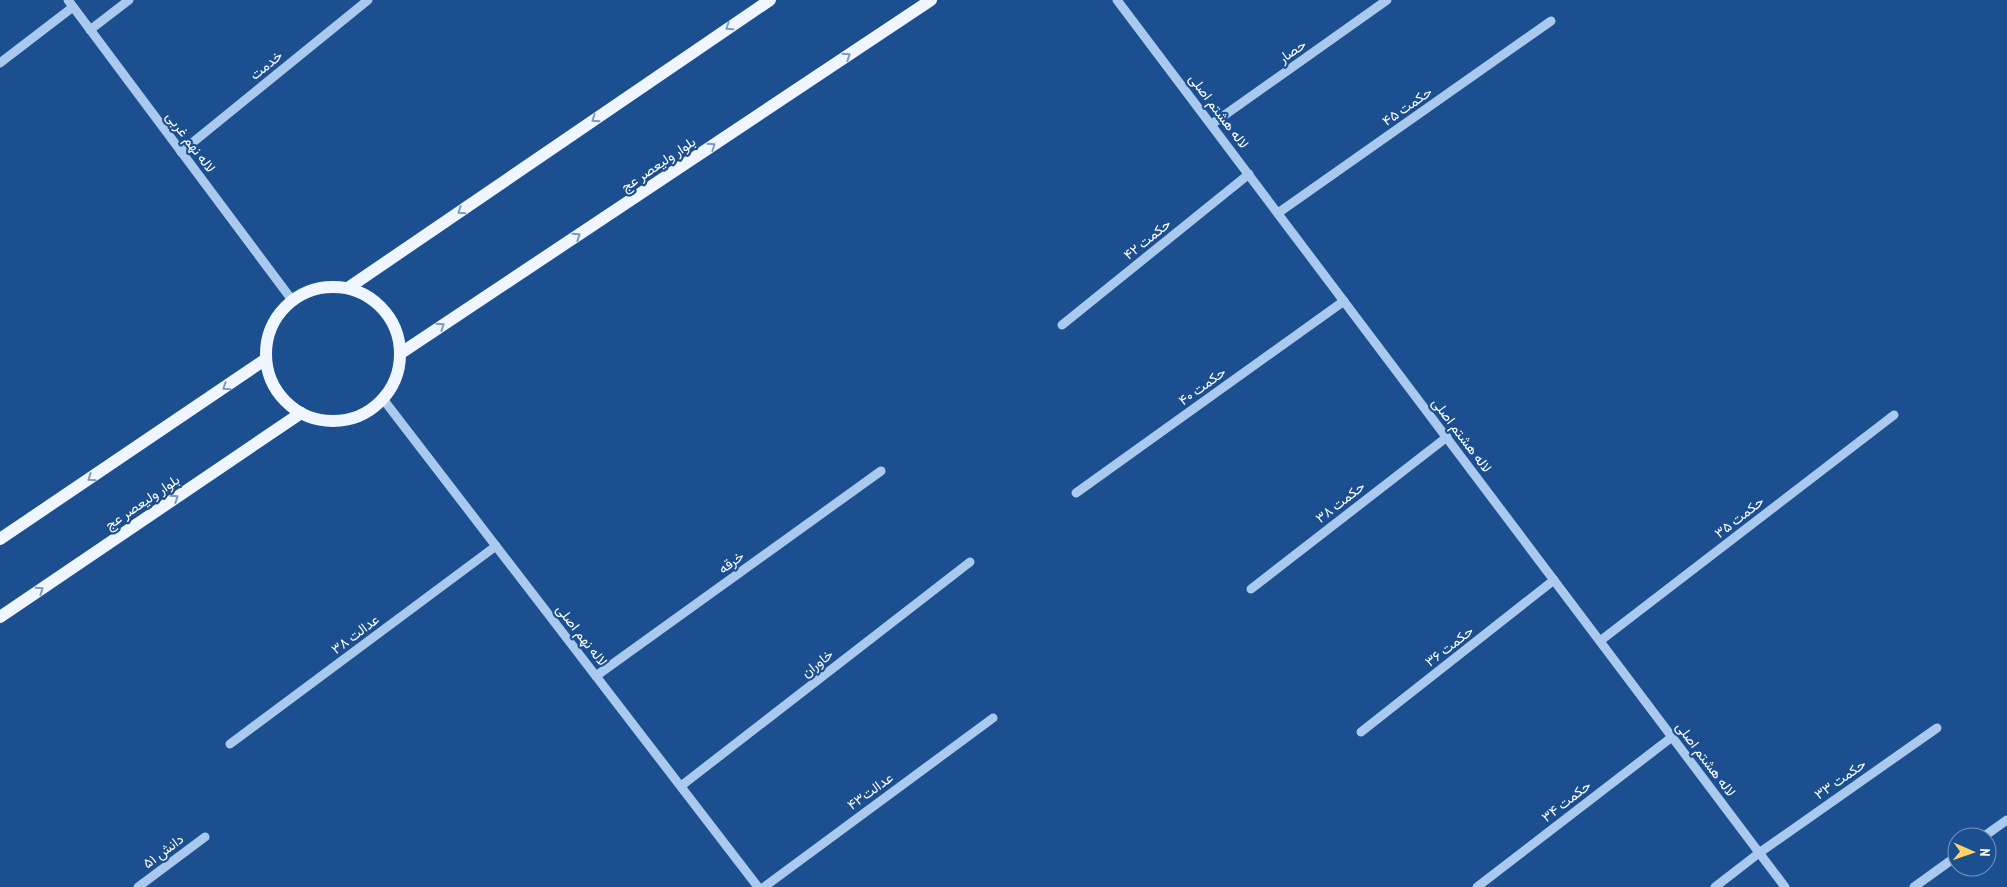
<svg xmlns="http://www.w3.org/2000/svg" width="2007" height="887" viewBox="0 0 2007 887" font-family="'PT Sans Narrow',Vazirmatn,sans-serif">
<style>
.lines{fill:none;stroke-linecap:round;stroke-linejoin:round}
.minor{stroke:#a9c9ee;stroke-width:9}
.major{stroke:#f0f6ff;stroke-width:12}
.oneway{stroke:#7b9ac1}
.labels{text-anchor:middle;stroke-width:4.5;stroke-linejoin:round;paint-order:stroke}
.street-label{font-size:14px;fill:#fff;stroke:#1b4f8f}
</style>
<rect width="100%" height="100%" fill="#1b4f8f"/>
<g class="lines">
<g class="minor">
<path d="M68,0L292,300"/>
<path d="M1117,0L1785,887"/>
<path d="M90,30L129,0"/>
<path d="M0,63L73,7"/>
<path d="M1212,124L1387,0"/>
<path d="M181,152L368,0"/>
<path d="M1278,213L1551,21"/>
<path d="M1062,325L1249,174"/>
<path d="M383,399L758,887"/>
<path d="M1076,493L1344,301"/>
<path d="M1251,589L1447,437"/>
<path d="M1600,641L1894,415"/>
<path d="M596,676L881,471"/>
<path d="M1361,732L1554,580"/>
<path d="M230,744L496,546"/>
<path d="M681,786L970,562"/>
<path d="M1983,837L2007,820"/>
<path d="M138,887L205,837"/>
<path d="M764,887L993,718"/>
<path d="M1477,887L1672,737"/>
<path d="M1715,887L1759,853L1937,728"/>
<path d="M1914,887L1957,856"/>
</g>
<g class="major">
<circle cx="333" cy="354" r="67"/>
<path d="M348,288L770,0"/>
<path d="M401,353L931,0"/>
<path d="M0,539L266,359"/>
<path d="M0,617L301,413"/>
</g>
</g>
<defs><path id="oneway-chevron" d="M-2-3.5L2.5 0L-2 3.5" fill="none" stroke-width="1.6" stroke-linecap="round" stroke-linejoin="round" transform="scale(1.25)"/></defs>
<g class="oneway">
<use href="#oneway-chevron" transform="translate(729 27) rotate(146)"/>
<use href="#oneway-chevron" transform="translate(847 56) rotate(-34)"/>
<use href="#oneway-chevron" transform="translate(595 119) rotate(146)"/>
<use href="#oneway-chevron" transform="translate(712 146) rotate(-34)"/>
<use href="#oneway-chevron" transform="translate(461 211) rotate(146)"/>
<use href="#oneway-chevron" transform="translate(577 236) rotate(-34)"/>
<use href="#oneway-chevron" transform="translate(441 326) rotate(-34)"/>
<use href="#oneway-chevron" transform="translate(226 387) rotate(146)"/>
<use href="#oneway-chevron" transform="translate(91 478) rotate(146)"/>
<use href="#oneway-chevron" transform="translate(175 498) rotate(-34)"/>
<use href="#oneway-chevron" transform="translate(40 590) rotate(-34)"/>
</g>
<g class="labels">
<g class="street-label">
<text transform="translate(1292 51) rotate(-35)" y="5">حصار</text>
<text transform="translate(266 65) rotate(-39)" y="5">خدمت</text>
<text transform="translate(1407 106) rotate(-35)" y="5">حکمت ۴۵</text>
<text transform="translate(1219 111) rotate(53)" y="5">لاله هشتم اصلی</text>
<text transform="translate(191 142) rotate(53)" y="5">لاله نهم غربی</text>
<text transform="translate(658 164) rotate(-34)" y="5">بلوار ولیعصر عج</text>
<text transform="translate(1147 239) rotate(-39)" y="5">حکمت ۴۲</text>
<text transform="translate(1202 386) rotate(-36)" y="5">حکمت ۴۰</text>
<text transform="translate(1462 435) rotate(53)" y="5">لاله هشتم اصلی</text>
<text transform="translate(142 502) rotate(-34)" y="5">بلوار ولیعصر عج</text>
<text transform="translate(1340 502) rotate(-38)" y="5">حکمت ۳۸</text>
<text transform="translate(1739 517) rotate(-38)" y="5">حکمت ۳۵</text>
<text transform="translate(731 562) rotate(-36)" y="5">خرقه</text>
<text transform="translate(355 634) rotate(-37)" y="5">عدالت ٣٨</text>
<text transform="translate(582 635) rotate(52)" y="5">لاله نهم اصلی</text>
<text transform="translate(1449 646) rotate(-38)" y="5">حکمت ۳۶</text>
<text transform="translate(817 663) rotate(-38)" y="5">خاوران</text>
<text transform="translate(1706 759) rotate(53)" y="5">لاله هشتم اصلی</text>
<text transform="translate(1840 779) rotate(-35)" y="5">حکمت ۳۳</text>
<text transform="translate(870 791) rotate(-36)" y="5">عدالت۴۳</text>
<text transform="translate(1566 801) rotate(-38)" y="5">حکمت ۳۴</text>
<text transform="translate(163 851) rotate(-37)" y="5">دانش ۵۱</text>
</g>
</g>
<g transform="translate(1972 852) rotate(92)"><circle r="24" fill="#1b4f8f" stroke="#7695bc"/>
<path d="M0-4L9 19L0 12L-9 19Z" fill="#ffd166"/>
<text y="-8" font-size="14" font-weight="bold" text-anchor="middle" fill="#ffffff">N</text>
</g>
</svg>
